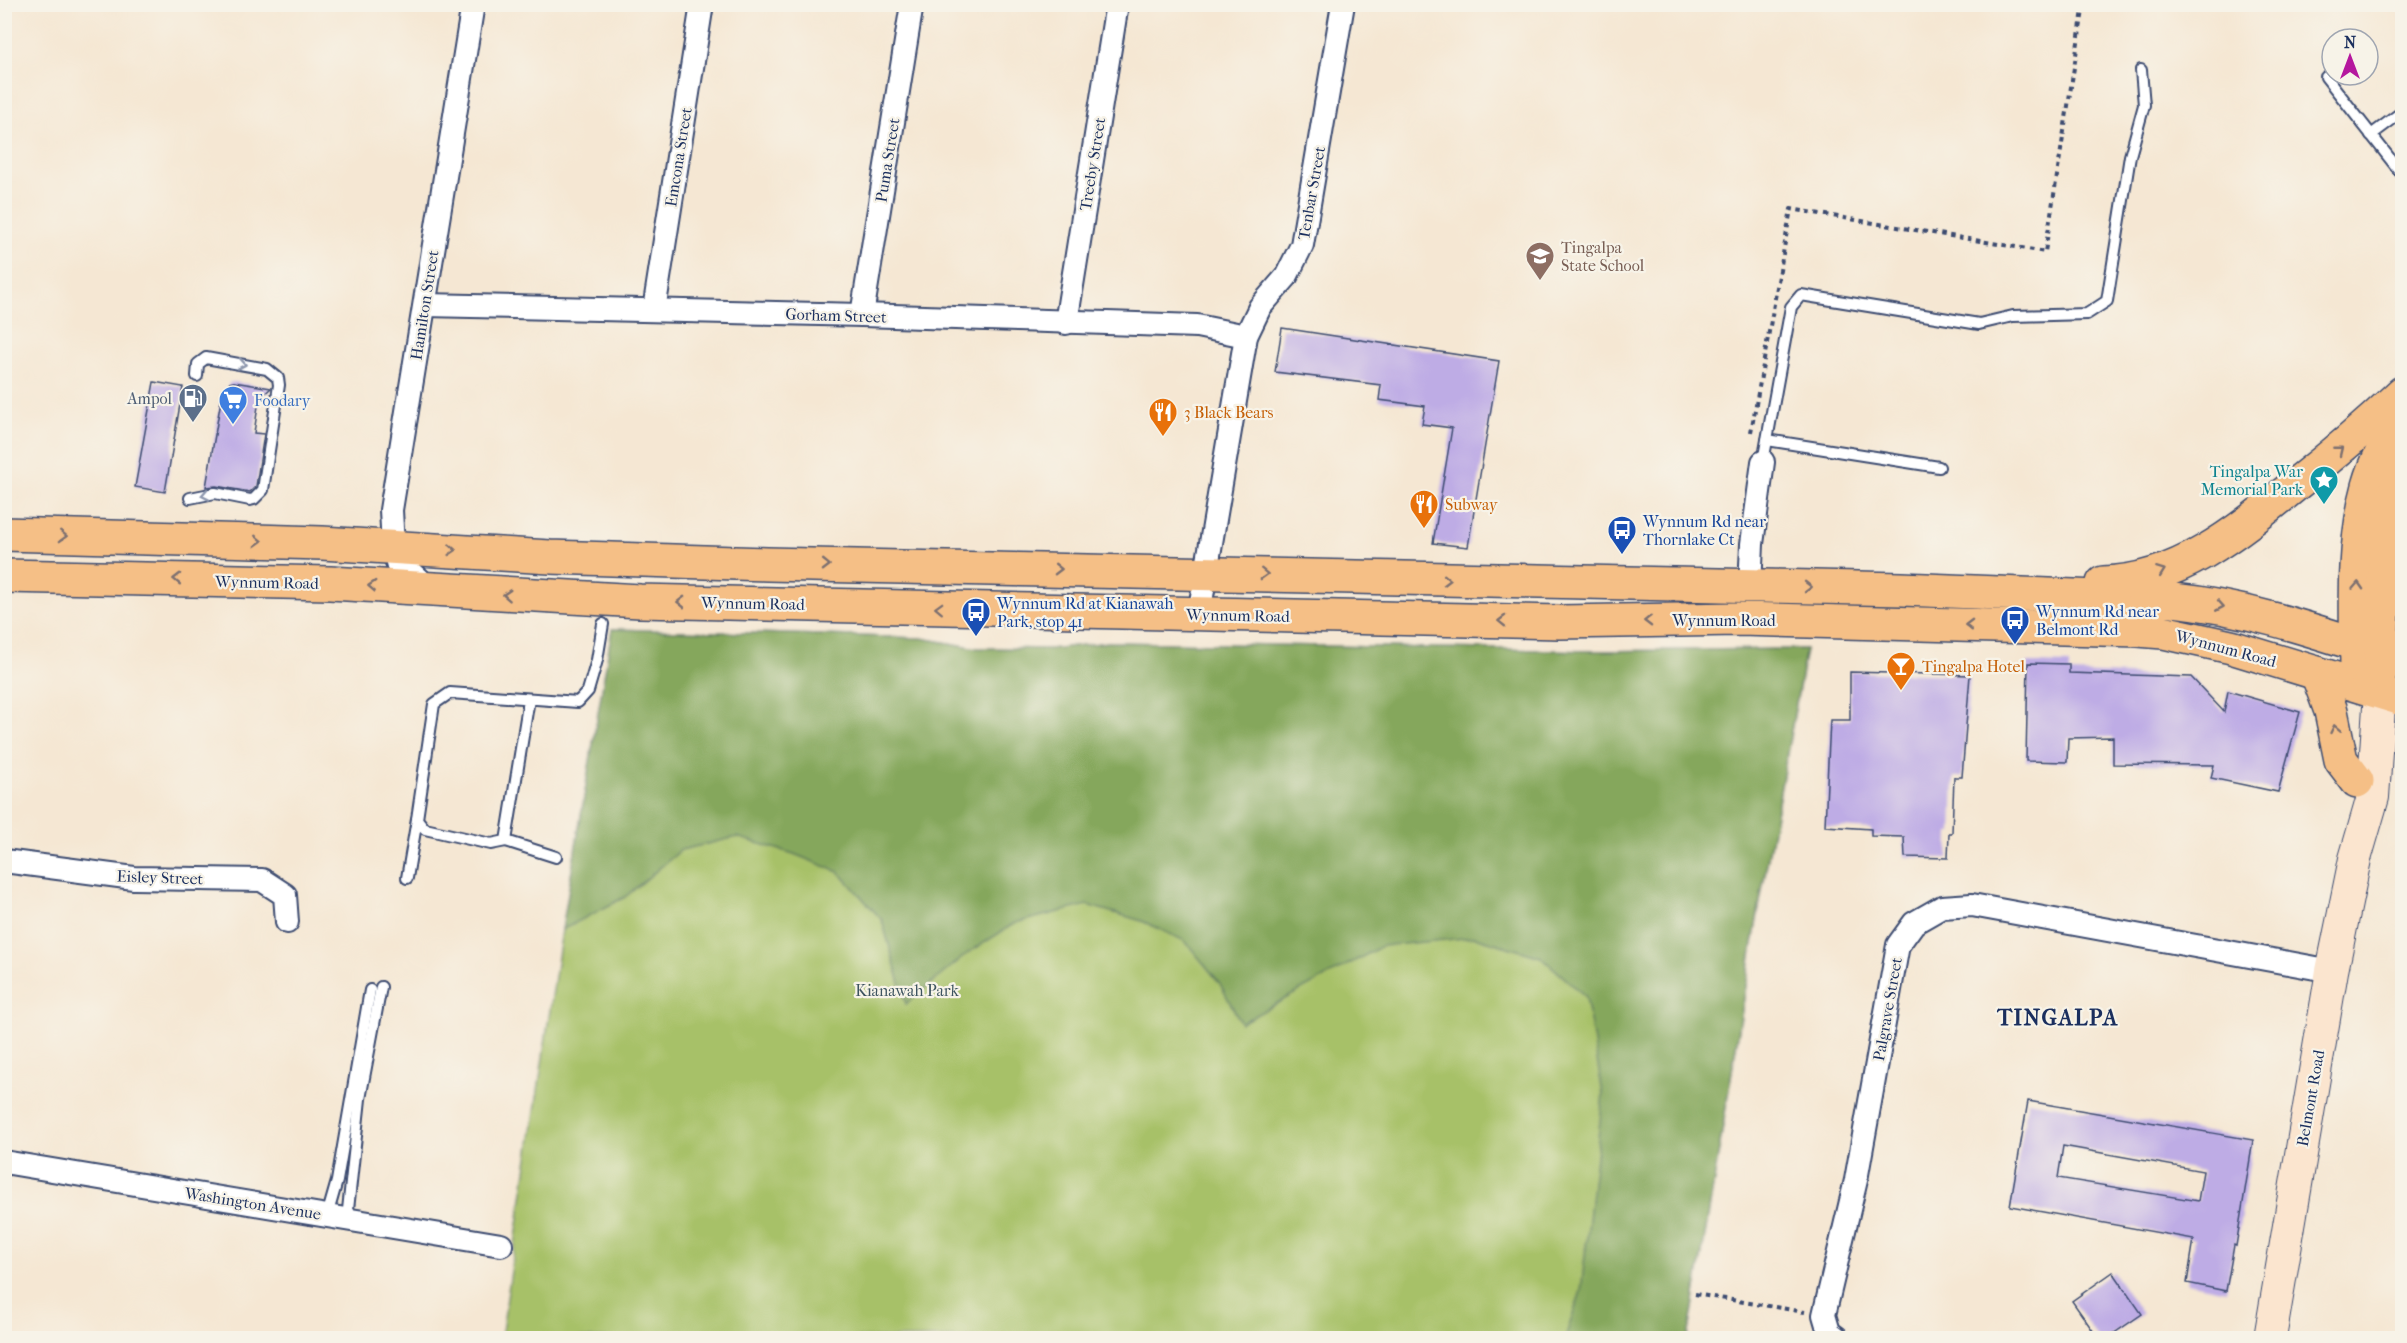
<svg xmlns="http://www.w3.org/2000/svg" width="2407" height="1343" viewBox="0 0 2407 1343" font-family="'IM FELL French Canon',serif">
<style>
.green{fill:#a7c167;stroke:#617862;stroke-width:1.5}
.forest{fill:#85a75c;stroke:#506b5d;stroke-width:1.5}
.building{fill:#beace5;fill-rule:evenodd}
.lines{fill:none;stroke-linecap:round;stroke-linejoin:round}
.lane-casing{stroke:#3c4b70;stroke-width:14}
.street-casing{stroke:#3c4b70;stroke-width:26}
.secondary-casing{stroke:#3c4b70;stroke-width:34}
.primary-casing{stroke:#3c4b70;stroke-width:36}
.path{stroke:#3c4b70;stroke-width:4;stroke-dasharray:4.5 4.5;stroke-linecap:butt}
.lane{stroke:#fff;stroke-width:10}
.street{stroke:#fff;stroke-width:22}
.secondary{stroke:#fbe5cf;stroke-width:32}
.primary{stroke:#f5bf86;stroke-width:33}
.oneway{stroke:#8d97ae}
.oneway2{stroke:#7d7070}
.labels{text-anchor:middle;stroke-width:4.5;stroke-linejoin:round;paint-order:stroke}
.street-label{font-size:16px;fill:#1b2f5e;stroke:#f7f3e8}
.education-label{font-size:16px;fill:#785e54;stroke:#f7f3e8;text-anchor:start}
.service-label{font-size:16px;fill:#4e5e75;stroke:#f7f3e8;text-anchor:end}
.shop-label{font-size:16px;fill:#366cbe;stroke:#f7f3e8;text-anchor:start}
.food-label{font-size:16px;fill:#c56008;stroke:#f7f3e8;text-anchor:start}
.culture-label{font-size:16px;fill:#0d838f;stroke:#f7f3e8;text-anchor:end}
.transit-label{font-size:16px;fill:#164399;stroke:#f7f3e8;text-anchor:start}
.park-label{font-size:16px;fill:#3e5460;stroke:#f7f3e8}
.district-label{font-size:22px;font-weight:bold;letter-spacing:1.5px;fill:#1b2f5e;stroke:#f7f3e8}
</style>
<rect width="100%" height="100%" fill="#f7f3e8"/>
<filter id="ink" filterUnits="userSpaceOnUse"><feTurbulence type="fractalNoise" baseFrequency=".0167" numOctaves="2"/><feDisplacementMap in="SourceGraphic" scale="12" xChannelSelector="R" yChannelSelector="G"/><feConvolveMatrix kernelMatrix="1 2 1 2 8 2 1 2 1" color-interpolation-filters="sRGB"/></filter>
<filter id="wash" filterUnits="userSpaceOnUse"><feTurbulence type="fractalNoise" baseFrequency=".008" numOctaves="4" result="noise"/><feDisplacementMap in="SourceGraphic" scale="24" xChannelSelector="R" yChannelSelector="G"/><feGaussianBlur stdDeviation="1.35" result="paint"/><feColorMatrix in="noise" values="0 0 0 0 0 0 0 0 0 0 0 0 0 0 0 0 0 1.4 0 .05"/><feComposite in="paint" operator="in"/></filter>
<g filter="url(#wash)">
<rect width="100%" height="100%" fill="#f5e7d3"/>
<path class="green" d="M612,629L921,638L977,648L1050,649L1109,642L1592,651L1806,649L1759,907L1688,1338H501L562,930Z"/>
<path class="forest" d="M612,629L921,638L977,648L1050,649L1109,642L1592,651L1806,649L1759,907L1688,1338H1565L1581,1291L1603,1094L1586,997L1541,957L1475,937L1382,946L1241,1023L1219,982L1185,941L1142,921L1087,905L1015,923L968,953L906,1004L882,920L839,872L794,854L737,837L681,850L625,897L562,930Z"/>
<g id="blocks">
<g class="building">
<path d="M1282,328L1499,361L1468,547L1433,543L1452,428L1422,424L1425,406L1379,400L1381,385L1275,372Z"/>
<path d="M154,382L183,387L165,492L135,487Z"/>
<path d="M234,382L271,388L259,399L254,433L264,434L256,486L250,492L216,486L206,487L221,400L226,401L229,383Z"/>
<path d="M2028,663L2069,664V673L2191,677L2224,712L2228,691L2300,712L2278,792L2211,778L2214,765L2113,764V737L2068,738L2067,762L2026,761Z"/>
<path d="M1850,672L1970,675L1962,777H1954L1952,833H1949L1948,858L1905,857L1904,837L1871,836V829L1825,826L1830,720H1850Z"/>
<path d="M2028,1101L2253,1140L2236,1246L2234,1245L2226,1291L2187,1283L2194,1239L2010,1206ZM2063,1146L2203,1171L2198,1201L2058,1178Z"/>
<path d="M2113,1272L2142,1314L2107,1338H2098L2072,1301Z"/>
</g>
</g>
</g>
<g filter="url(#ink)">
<use href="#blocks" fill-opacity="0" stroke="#3c4b70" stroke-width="1.5"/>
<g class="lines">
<g class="lane-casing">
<g id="lane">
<path d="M2326,77L2402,174"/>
<path d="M2371,135L2402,112"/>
<path d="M1767,440L1939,467"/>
<path d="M1763,462L1791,307L1801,295L1979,324L2013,316L2087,314L2107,301L2130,156L2144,105L2141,70"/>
<path d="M190,498L215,493L250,500L254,499L263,490L279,385L278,378L267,369L206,358L198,364L197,376"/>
<path d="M529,699L506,841L491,844L425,829L417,819L434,704L450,693L578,702L588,691L597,660L603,624"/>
<path d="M506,841L556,857"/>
<path d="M407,878L417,819"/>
<path d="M327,1216L337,1181L370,990"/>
<path d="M347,1219L360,1099L381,987"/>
</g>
</g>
<g class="street-casing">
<g id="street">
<path d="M425,305L862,315L1197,326L1246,336"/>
<path d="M654,310L702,4"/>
<path d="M862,315L912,4"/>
<path d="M1066,323L1117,4"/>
<path d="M1750,587L1752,544L1763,462"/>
<path d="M430,589L410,571L398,566L393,546L391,510L473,4"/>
<path d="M1199,614L1246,336L1260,307L1286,277L1302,245L1343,4"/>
<path d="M4,861L134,878L262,880L285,895L287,922"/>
<path d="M4,1162L501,1245"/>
<path d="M1837,1338L1829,1332L1824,1315L1856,1180L1898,945L1914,923L1942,907L1972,905L2332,971"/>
</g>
</g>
<g class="secondary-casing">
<path id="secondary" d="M2270,1338L2332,971L2355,859L2373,797L2380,692"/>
</g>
<g class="primary-casing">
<g id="primary">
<path d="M4,534L322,543L550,557L767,564L1902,589L2173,600C2252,608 2327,635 2402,659"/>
<path d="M4,576L330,583L640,601L1560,622L1739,619L2138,630L2163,632L2231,647L2402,699"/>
<path d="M2103,583C2178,582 2240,530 2295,485C2332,456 2368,425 2402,393"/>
<path d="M2357,666C2356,607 2353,543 2369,486C2376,461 2389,438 2402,415"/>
<path d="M2317,673L2331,711L2341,760L2357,781"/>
<path d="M2380,673L2387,522L2391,503L2402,471"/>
</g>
</g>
<g class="path">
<path d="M1751,432L1791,209L2045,252L2084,4"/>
<path d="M1695,1294L1805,1312"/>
</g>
<use href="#lane" class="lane"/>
<use href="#street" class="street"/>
<use href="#secondary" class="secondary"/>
<use href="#primary" class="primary"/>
</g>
<defs><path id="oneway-chevron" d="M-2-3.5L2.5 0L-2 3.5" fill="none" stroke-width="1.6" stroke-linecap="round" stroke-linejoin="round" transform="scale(1.5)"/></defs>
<g class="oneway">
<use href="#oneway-chevron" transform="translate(242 364) rotate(10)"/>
<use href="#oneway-chevron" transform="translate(205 495) rotate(169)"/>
</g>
<g class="oneway2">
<use href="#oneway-chevron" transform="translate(2339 450) rotate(-39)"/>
<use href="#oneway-chevron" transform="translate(63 536) rotate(2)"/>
<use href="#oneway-chevron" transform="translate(258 541) rotate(2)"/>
<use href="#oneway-chevron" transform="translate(452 550) rotate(4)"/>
<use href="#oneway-chevron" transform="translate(826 565) rotate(1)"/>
<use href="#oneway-chevron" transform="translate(1058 569) rotate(1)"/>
<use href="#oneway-chevron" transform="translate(2161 571) rotate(-21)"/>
<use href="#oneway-chevron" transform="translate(1264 574) rotate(2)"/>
<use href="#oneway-chevron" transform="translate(177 579) rotate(-179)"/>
<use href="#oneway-chevron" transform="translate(1447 580) rotate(1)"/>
<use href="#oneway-chevron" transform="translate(372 586) rotate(-177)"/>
<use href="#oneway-chevron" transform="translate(2358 586) rotate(-87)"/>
<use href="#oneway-chevron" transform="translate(1808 587)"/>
<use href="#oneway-chevron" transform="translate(507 595) rotate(-176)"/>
<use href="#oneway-chevron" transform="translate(681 602) rotate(-179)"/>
<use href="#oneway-chevron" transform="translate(2220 606) rotate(10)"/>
<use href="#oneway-chevron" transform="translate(939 608) rotate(-178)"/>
<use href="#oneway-chevron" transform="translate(1502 621) rotate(-179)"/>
<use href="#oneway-chevron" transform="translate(1648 621) rotate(179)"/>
<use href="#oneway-chevron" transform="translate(1969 625) rotate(-179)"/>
<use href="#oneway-chevron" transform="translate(2335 729) rotate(-102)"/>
</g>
</g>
<defs>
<g id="school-pin" transform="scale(1.5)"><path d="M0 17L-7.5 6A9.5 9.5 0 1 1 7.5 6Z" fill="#8d6e63" stroke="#f7f3e8"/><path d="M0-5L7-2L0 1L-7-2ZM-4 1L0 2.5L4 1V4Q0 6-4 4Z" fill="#fff"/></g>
<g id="fuel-pin" transform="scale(1.5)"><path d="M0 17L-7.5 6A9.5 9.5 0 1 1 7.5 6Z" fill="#5c6f8a" stroke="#f7f3e8"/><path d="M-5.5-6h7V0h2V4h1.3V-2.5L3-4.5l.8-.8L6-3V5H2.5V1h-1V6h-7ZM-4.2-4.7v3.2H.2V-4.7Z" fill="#fff"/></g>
<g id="supermarket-pin" transform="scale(1.5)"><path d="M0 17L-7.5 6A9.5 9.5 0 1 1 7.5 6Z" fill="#3f7fe0" stroke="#f7f3e8"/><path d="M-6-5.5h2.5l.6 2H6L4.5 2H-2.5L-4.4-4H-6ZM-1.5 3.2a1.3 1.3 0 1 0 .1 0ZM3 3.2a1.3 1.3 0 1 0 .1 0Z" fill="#fff"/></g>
<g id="restaurant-pin" transform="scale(1.5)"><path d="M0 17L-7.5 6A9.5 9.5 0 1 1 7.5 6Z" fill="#e8710a" stroke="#f7f3e8"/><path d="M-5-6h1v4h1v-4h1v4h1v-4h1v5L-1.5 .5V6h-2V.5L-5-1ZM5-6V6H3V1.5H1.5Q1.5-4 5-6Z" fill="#fff"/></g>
<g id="sight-pin" transform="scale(1.5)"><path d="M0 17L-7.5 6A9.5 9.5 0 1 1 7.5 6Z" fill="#0f9aa8" stroke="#f7f3e8"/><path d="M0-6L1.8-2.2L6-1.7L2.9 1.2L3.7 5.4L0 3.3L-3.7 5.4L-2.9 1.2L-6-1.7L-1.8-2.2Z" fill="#fff"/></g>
<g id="bus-pin" transform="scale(1.5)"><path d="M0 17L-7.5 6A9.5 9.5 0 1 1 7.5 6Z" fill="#1a4fb4" stroke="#f7f3e8"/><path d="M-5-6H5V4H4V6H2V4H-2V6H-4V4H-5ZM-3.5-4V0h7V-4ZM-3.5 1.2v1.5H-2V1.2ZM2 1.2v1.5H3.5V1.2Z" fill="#fff"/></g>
<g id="bar-pin" transform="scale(1.5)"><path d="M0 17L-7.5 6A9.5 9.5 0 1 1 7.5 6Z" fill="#e8710a" stroke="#f7f3e8"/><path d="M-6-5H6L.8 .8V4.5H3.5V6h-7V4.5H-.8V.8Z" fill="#fff"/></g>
</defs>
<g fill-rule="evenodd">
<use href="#school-pin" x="1540" y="256"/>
<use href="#fuel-pin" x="193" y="398"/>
<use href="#supermarket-pin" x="233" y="400"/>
<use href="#restaurant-pin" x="1163" y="412"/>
<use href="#sight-pin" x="2324" y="480"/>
<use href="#restaurant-pin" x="1424" y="504"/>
<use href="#bus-pin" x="1622" y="530"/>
<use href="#bus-pin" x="976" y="612"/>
<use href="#bus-pin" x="2015" y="620"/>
<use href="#bar-pin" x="1901" y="666"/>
</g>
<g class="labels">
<g class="street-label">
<text transform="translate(678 157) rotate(-81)" y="6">Emcona Street</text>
<text transform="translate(887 160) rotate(-81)" y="6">Puma Street</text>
<text transform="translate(1092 164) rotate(-81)" y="6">Treeby Street</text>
<text transform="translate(1311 193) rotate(-80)" y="6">Tenbar Street</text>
<text transform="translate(424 305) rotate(-81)" y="6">Hamilton Street</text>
<text transform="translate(836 315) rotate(2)" y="6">Gorham Street</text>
<text transform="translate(267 582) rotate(1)" y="6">Wynnum Road</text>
<text transform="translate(753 603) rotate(1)" y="6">Wynnum Road</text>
<text transform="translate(1238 615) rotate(1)" y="6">Wynnum Road</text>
<text x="1724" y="626">Wynnum Road</text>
<text transform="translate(2226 648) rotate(15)" y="6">Wynnum Road</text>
<text transform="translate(160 877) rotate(2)" y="6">Eisley Street</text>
<text transform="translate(1887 1009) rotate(-80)" y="6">Palgrave Street</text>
<text transform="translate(2310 1098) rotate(-80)" y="6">Belmont Road</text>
<text transform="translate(253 1203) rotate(9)" y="6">Washington Avenue</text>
</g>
<g class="education-label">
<text x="1561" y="253">Tingalpa<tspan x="1561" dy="18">State School</tspan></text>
</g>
<g class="service-label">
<text x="172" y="404">Ampol</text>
</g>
<g class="shop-label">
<text x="254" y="406">Foodary</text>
</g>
<g class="food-label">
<text x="1184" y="418">3 Black Bears</text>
<text x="1445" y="510">Subway</text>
<text x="1922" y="672">Tingalpa Hotel</text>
</g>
<g class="culture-label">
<text x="2303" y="477">Tingalpa War<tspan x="2303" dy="18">Memorial Park</tspan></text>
</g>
<g class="transit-label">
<text x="1643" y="527">Wynnum Rd near<tspan x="1643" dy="18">Thornlake Ct</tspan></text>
<text x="997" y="609">Wynnum Rd at Kianawah<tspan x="997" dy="18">Park, stop 41</tspan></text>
<text x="2036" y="617">Wynnum Rd near<tspan x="2036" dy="18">Belmont Rd</tspan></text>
</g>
<g class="park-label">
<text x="907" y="996">Kianawah Park</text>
</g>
<g class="district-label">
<text x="2058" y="1025">TINGALPA</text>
</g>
</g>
<rect width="2407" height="1343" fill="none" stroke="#f7f3e8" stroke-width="24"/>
<g transform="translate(2350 57)"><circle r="28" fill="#f7f3e8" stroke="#9fa5b1" stroke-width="1.5"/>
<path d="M0-4.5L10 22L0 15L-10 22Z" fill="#b5179e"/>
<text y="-9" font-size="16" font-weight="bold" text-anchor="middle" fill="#1b2f5e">N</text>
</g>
</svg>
